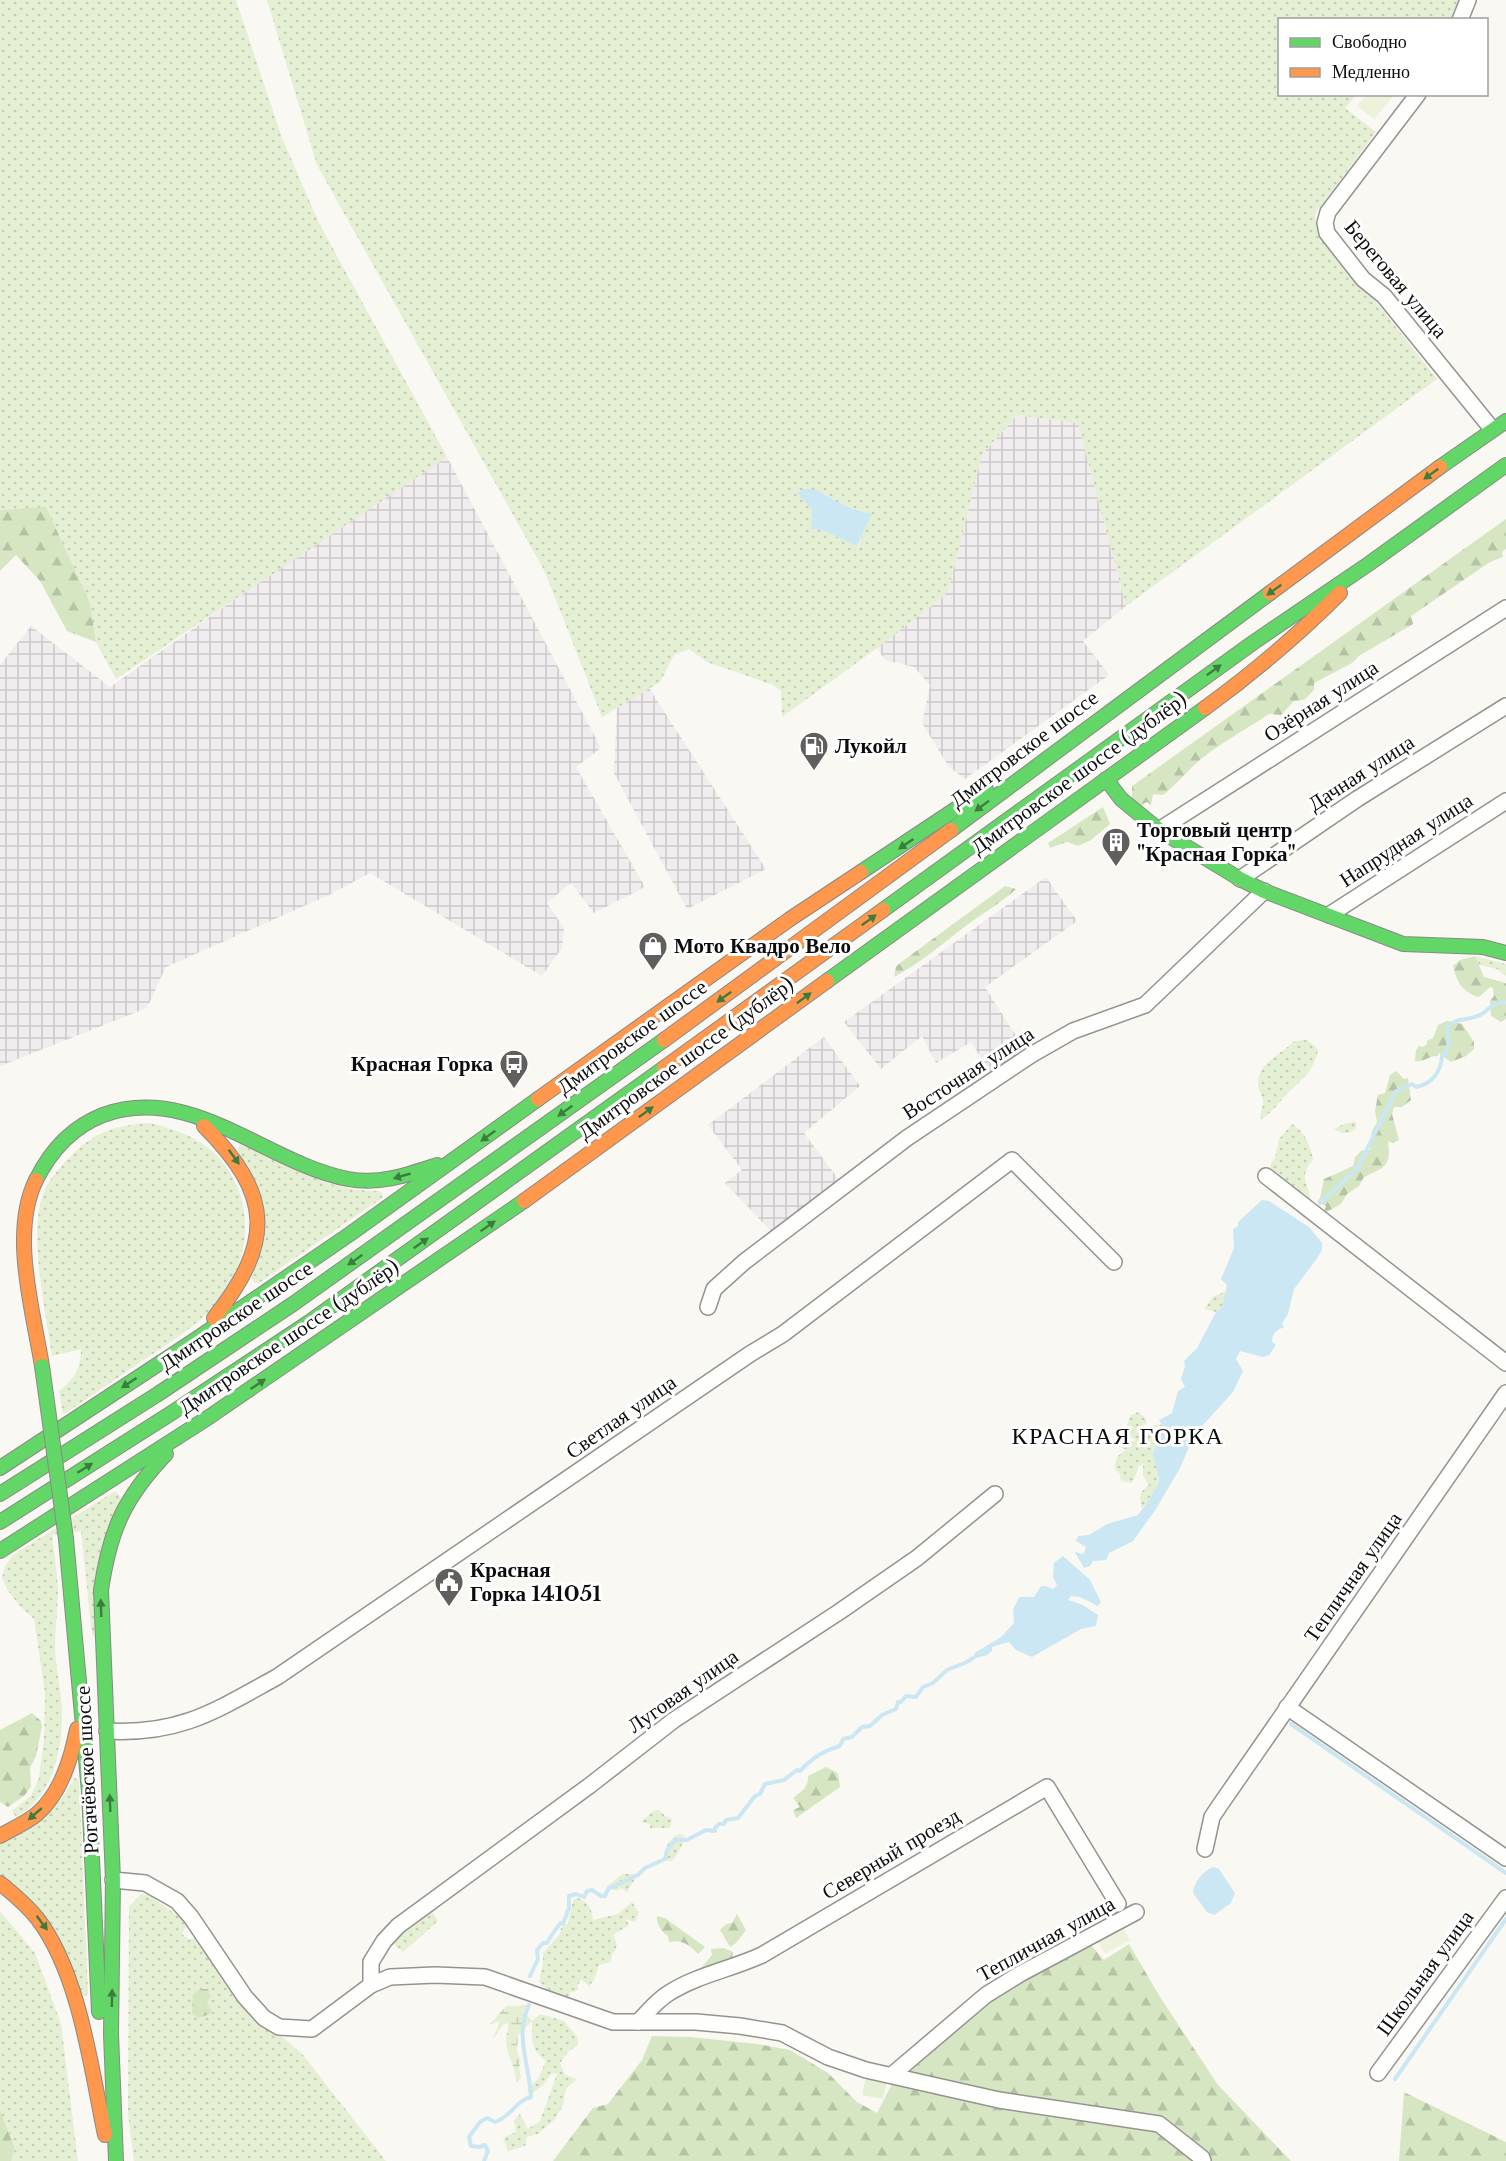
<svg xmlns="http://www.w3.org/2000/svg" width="1506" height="2161" viewBox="0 0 1506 2161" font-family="'Libre Baskerville',serif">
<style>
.industrial{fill:url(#industrial-grid)}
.grass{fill:url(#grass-dots);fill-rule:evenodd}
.forest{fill:url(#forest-firs)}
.wetland{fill:url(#wetland-marsh)}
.park{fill:#e5efd3}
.pitch{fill:#eef2dd}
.water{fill:#cae7f3}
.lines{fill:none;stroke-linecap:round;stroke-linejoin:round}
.stream{stroke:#cae7f3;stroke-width:4}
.street-casing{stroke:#949390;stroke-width:18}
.fast-casing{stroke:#8a8987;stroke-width:16}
.slow-casing{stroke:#8a8987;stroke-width:16}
.street{stroke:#fefefd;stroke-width:15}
.fast{stroke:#63d668;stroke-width:14}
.slow{stroke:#ff974d;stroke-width:14}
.fast-bridge-casing{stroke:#8a8987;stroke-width:16;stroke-linecap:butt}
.fast-bridge{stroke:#63d668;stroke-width:14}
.oneway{fill:#3c7c3f}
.labels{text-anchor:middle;stroke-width:6;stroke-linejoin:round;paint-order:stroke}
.street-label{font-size:21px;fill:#0d0d0d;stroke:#fff}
.poi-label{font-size:21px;font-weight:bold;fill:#0d0d0d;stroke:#fff;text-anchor:start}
.quarter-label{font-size:24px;letter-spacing:1.5px;fill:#0d0d0d;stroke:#fff}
</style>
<defs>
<pattern id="industrial-grid" width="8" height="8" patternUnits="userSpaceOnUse" patternTransform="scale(1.5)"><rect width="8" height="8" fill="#f1ecee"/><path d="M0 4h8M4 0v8" fill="none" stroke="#cdc9cb"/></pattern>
<pattern id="grass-dots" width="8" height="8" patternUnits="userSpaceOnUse" patternTransform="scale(1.5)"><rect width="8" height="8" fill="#e5efd3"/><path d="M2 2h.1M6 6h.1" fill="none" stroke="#c3ccb4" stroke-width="1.8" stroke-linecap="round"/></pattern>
<pattern id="forest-firs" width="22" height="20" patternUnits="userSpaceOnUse" patternTransform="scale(1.5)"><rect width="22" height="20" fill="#d6e6c2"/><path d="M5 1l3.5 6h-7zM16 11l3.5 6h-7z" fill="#b6c4a6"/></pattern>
<pattern id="wetland-marsh" width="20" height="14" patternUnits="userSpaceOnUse" patternTransform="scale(1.5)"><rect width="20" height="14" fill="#e5efd3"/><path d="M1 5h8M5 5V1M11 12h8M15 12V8" fill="none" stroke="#c3ccb4"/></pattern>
</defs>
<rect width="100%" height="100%" fill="#faf8f2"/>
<g class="industrial">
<path d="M1017,415L1078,423L1126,606L1083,641L1109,675L965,779L949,767L922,723L930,685L914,667L885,660L877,648L944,596L949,588L982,454Z"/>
<path d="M447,457L601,748L576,767L645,887L594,913L571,883L547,903L564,928L562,948L542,976L370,873L329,895L166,967L147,1008L0,1066V665L31,626L110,687L278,569Z"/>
<path d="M649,688L766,869L687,909L614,773L617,708Z"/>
<path d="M1046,877L1077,921L985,987L1023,1047L1020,1057L992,1075L971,1042L936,1063L922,1036L881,1069L844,1022Z"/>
<path d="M824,1037L860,1086L804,1133L839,1180L771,1231L725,1183L742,1170L708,1125Z"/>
</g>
<g class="grass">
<path d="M0,0H236L282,138L319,223L447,457L116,679L96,642L90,603L46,508L0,510Z"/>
<path d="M267,0H1460L1452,19L1280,20V94L1356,95L1345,108L1376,132L1315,214L1316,226L1437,379L1126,606L1078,423L1017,415L982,454L949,588L944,596L877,648L782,717L781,691L773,685L707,662L689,649L674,655L660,682L602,717L544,570L317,165ZM798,493H824L838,503L871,514L858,546L822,530L811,529L812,510Z"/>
<path d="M1475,956L1506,964V976L1497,969L1479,965Z"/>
<path d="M1307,1040L1318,1049C1315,1072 1299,1081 1285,1096C1277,1105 1270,1114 1260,1120C1260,1113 1263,1108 1263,1102C1263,1095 1258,1090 1258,1084C1258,1062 1281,1055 1294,1041Z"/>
<path d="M1356,1122V1129C1348,1134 1343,1135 1334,1129L1346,1123Z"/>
<path d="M150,1123C190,1133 221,1147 237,1187C257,1234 238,1286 201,1319C182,1336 159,1349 138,1364C113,1381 88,1398 63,1415L59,1391C74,1379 81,1369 81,1349L52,1356C46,1312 26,1226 46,1187C53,1175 63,1164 72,1155C96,1131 117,1125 150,1123Z"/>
<path d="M1292,1124C1305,1132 1311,1146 1313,1160C1299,1174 1307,1183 1311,1199L1304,1201L1270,1173L1271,1163L1275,1158L1279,1139Z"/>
<path d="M240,1144L327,1183L356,1190L379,1191L383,1194L382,1198L259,1283H255L251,1278L261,1250L238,1150Z"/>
<path d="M1226,1291L1222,1308L1216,1312L1204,1309L1213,1297Z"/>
<path d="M1138,1412L1145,1418L1147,1423L1137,1428L1138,1433L1144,1434C1149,1426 1153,1424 1162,1425L1159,1439L1153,1453L1159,1474L1157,1487L1142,1509C1140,1497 1138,1493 1149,1485L1143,1475V1464L1139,1466L1132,1483L1121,1481L1120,1474L1115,1469C1115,1459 1117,1454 1127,1450L1117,1446L1136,1440L1127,1434L1129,1429L1127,1425L1130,1416Z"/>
<path d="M115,1491L121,1497L95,1636L92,1635L81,1531L52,1535C54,1553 57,1571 58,1590C58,1608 55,1626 55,1645C55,1666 61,1688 62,1709C63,1750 53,1796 16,1817L12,1811L31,1796L39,1778L44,1738L45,1693L34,1619L20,1606L8,1591L2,1578L5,1566L13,1555Z"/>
<path d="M75,1778L79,1781L88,1993L86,1996H84L0,1874V1842L59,1802Z"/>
<path d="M660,1810L665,1816L672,1819L670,1828H650V1824L641,1822L653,1811Z"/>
<path d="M678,1834L685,1836C682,1846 679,1853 672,1861H668C663,1847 666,1843 678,1834Z"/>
<path d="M622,1874H635V1879L627,1892L621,1888L617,1891L606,1887Z"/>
<path d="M141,1894L150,1896L185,1921L187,1925L182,1934L188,1939L198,1938L236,1997L303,2055L386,2161H134L128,2114L129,1907Z"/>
<path d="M578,1898C590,1904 591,1908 593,1920L618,1914L632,1902L639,1913L635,1922L626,1919L629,1925L613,1935C622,1952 611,1948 611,1962L599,1965L594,1980L589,1986L581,1979L578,1985V1990L571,1992L566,2001L549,1992L539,1982L543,1963V1953L560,1934L561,1928L568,1924L573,1900Z"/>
<path d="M430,1909L438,1921L403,1952L391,1941L403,1929Z"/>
<path d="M0,1911L35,1953L61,2024L78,2161H11L15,2149L0,2110Z"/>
<path d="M540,2014L564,2021L578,2038V2045L569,2051L560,2063L565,2075L577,2079L566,2089L563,2105L555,2119L538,2134L527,2137L525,2146L508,2151L503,2138L516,2132L514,2121L520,2114L528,2129L540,2121L557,2074L552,2073L543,2085L530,2095L527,2090L538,2079L546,2061C530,2049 532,2040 532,2021Z"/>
</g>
<g class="forest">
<path d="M46,507L90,603L96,642L67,631L40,581L16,555L0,571V510Z"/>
<path d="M1506,519V549L1502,552L1503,557L1490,562L1411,616L1413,624L1359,656L1352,663L1314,683V690L1304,700L1294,701L1281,715L1269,714C1247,729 1222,742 1201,759C1188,770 1177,784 1163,795L1153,794L1151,805L1147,802L1141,805L1132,804V786Z"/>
<path d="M1103,807L1110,824L1091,840L1078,846L1067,842L1050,848L1048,843Z"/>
<path d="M1005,886L1016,889C1000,904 981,914 963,928C940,946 920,963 894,977L896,967L900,963Z"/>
<path d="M1475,956L1484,977L1506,983V1019L1501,1022L1491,1016L1490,1001L1494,996L1493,988L1490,987L1479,997C1463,993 1456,981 1453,966L1460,960Z"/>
<path d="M1447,1021L1462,1024L1474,1042V1049L1466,1056L1451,1062L1438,1053V1056C1430,1055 1422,1063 1415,1061L1416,1050L1419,1046L1423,1047L1427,1044V1041L1433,1038L1438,1025Z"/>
<path d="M1396,1071L1404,1079L1408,1078L1411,1100L1402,1107H1394L1392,1114L1399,1140L1393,1143L1388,1141C1391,1166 1386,1167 1364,1177L1359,1186L1347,1194L1341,1204L1323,1214L1326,1206L1317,1202L1320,1198L1324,1179L1353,1166L1355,1157L1361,1151L1370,1150L1372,1131L1377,1122L1375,1111L1378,1095L1385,1093L1390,1075Z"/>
<path d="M32,1713L41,1721L42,1727L36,1756L30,1768L31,1787L24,1796L8,1807L0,1802V1730Z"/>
<path d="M826,1767L838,1773L840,1787L796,1818L793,1810L800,1807L793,1798C801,1792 809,1787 808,1776Z"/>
<path d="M737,1914L746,1930L736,1943L730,1947L720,1930L726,1924L732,1923Z"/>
<path d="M657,1916L665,1918L705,1947L698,1954C690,1945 681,1939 669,1942L668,1936C661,1932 656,1924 657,1916Z"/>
<path d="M1129,1944L1160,1997L1218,2085L1291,2161H553L593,2108L608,2104L642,2060L652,2036L690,2037L758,2044L790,2050L828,2073L857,2102L877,2113L892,2084L992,1998L1091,1945L1104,1960Z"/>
<path d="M724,1948L733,1952L732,1959L702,1974L701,1968L712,1955L711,1949Z"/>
<path d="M200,1989H208L211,1996L207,2003L213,2013L198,2018L192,2014L193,1995Z"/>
<path d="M1404,2092L1506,2142V2161H1399Z"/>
<path d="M0,2110L15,2149L11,2161H0Z"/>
</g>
<path class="wetland" d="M529,2005L523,2011L532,2021L518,2035L517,2051L521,2062L519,2067L521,2078L516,2082C516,2066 505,2053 506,2038C507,2032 509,2029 508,2023L503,2025L493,2039L500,2021L490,2024L506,2006Z"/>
<path class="park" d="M866,2076L887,2080L883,2099L862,2095Z"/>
<g class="pitch">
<path d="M1366,95V94L1394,95L1374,119L1357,106Z"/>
<path d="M1122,1925L1130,1940L1105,1954L1096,1939Z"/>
</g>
<g class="water">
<path d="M804,489C820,488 826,496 839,503C849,508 861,511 872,514L857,546L822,530L811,529L812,510L797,493Z"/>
<path d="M1262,1200L1269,1201L1309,1227L1322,1243V1250L1316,1260L1294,1289L1288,1314L1282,1323L1284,1327C1276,1330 1272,1334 1272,1342L1276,1345L1269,1355L1263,1357L1240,1351L1236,1359L1243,1371L1233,1392L1194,1435L1180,1468L1156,1509L1133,1541L1109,1553L1106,1560L1093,1561L1090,1566L1084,1568L1074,1551L1081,1554L1084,1553L1086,1547L1076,1541L1078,1536L1089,1535L1107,1524L1138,1515L1144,1507L1157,1487L1159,1479L1153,1453L1161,1432L1162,1425L1159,1420L1172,1413L1178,1391L1185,1387L1181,1379L1185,1366L1184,1361L1197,1348L1216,1312L1222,1308L1227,1285L1221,1279L1234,1248L1233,1229L1238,1226V1222Z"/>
<path d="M1063,1556L1090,1580L1101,1602L1098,1606L1080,1597L1071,1596L1068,1600L1083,1605L1098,1615L1096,1626L1081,1629L1032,1657L1016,1650L1009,1642L992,1647V1651L987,1655L970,1660L976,1652L1001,1637L1014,1623L1013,1610L1019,1597H1034L1041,1586H1045L1053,1589L1057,1585L1053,1577L1054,1563Z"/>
<path d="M1214,1867L1219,1869L1235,1893L1231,1903L1214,1915L1207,1912L1193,1893C1194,1882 1203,1870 1214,1867Z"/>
</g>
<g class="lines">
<g class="stream">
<path d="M1320,1203L1357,1169L1396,1091L1412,1084L1416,1087C1432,1084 1441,1072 1442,1056L1446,1054L1449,1041L1447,1027C1457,1017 1468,1021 1480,1015C1491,1009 1490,1002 1506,1003"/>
<path d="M1291,1724L1506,1873"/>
<path d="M530,1976L538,1959L537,1950L543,1943H547C549,1939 558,1925 561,1923L563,1924L569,1908V1896L576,1894L584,1897L587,1891L592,1890L601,1896H605L608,1889L638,1875L645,1868L665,1859L667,1850L676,1840H687L706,1830L715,1831V1828L719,1824H724L726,1820L738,1818L755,1796L760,1794L765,1784L784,1780L797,1770L800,1771C812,1758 823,1751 840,1746L843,1739L852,1737L862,1727L870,1726L882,1715L896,1709L898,1702H901L906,1696L916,1697L923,1687L933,1683L947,1670L967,1662L973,1658"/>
<path d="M1395,2079L1506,1919"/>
<path d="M484,2161L488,2151L485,2145L479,2147L471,2146L469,2137L480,2122L487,2118L495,2122C510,2118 515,2101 531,2097C530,2066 514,2035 529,2005"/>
</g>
<g class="street-casing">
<g id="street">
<path d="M1460,20L1468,0"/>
<path d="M1418,94L1328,212L1325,223L1327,233L1363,279L1384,296L1492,429"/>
<path d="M1159,830L1506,608"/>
<path d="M1240,879L1357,799L1506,706"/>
<path d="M1329,915L1506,801"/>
<path d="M1266,1176L1506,1363"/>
<path d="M708,1307L714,1289L744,1262L907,1138L1031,1055L1073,1031L1145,1005L1264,891"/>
<path d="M1287,1707L1506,1858"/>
<path d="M107,1731C180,1735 215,1711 277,1677L750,1354L783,1334L1012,1160L1114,1262"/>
<path d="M1205,1849L1212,1817L1220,1805L1506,1393"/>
<path d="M113,1880L145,1883L177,1901L191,1917L245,1997L264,2018L279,2027L312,2029L371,1985L390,1977L435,1975L485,1977L613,2022H696L740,2026L782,2033L828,2057L866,2070L999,2100L1159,2124L1202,2158L1203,2161"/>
<path d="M371,1985V1962L384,1941L398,1926L589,1786L674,1720L839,1612L917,1558L995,1494"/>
<path d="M638,2022C648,2012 657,2000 669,1993C697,1975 732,1969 762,1955L1047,1787L1118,1904"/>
<path d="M1378,2073L1506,1898"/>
<path d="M893,2074L986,1995L1020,1974L1136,1912"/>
</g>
</g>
<g class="fast-casing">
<g id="fast">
<path d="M1440,467L1506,421"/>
<path d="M1106,779L1121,799L1159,830L1240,879L1264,891L1403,944L1483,947L1506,953"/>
<path d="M951,830L1270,593"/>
<path d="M861,872L986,789"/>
<path d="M883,910L1254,642L1370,563L1506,465"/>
<path d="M827,981L1205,708"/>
<path d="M36,1180C51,1150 72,1127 103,1115C191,1083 266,1163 348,1179C380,1185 407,1175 437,1165"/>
<path d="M0,1468L195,1340L350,1234L538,1099"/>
<path d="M0,1494L158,1394L293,1304L664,1040"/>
<path d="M0,1522L170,1414L308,1323L664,1068"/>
<path d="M66,1539L89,1792L99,2012"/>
<path d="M0,1551L209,1417L524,1201"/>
<path d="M116,2161L111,2034L113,1880L101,1590C110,1530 124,1498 166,1454"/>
</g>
</g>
<g class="slow-casing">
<g id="slow">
<path d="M1270,593L1440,467"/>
<path d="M1205,708C1253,673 1298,635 1340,593"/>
<path d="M664,1040L951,830"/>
<path d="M664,1068L883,910"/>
<path d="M538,1099L790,919L861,872"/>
<path d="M204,1126C273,1195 274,1242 214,1318"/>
<path d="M36,1180C10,1233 33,1310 42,1366"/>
<path d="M524,1201L827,981"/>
<path d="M0,1836C12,1829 26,1823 37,1814C61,1793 71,1759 77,1729"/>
<path d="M0,1883C13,1894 26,1904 37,1918C79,1972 91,2067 105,2135"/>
</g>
</g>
<use href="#street" class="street"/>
<use href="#fast" class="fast"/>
<use href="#slow" class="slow"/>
<g class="fast-bridge-casing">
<path id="fast-bridge" d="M42,1366L66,1539"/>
</g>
<use href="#fast-bridge" class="fast-bridge"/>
</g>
<defs><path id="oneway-solid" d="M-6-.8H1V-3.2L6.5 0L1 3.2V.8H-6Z" transform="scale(1.5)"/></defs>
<g class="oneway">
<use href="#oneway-solid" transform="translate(1431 474) rotate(144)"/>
<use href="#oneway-solid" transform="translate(1274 590) rotate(144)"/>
<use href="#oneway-solid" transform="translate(1214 670) rotate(-36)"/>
<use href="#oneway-solid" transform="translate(982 806) rotate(143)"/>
<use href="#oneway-solid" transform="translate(906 844) rotate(146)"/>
<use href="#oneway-solid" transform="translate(869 920) rotate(-36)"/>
<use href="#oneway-solid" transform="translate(724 997) rotate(144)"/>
<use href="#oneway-solid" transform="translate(804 998) rotate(-36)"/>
<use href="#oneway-solid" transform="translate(565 1111) rotate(144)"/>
<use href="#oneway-solid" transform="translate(646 1112) rotate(-36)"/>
<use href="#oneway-solid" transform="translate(488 1136) rotate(144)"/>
<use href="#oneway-solid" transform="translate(234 1157) rotate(54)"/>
<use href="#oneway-solid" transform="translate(402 1176) rotate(164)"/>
<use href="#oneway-solid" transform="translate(488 1226) rotate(-35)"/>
<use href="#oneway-solid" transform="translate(421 1243) rotate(-35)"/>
<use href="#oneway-solid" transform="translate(355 1260) rotate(145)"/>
<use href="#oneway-solid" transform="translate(129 1383) rotate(147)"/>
<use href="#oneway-solid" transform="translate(258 1384) rotate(-34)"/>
<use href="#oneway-solid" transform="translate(85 1468) rotate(-32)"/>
<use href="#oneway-solid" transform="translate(101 1608) rotate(-92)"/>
<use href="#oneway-solid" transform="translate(110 1803) rotate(-92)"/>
<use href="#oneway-solid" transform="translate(35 1814) rotate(139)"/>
<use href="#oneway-solid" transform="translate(42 1923) rotate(53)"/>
<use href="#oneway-solid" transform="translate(112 1998) rotate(-89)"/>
</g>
<defs>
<g id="fuel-pin" transform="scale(1.5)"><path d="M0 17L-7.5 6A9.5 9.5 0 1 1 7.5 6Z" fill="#605f5d" stroke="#fff"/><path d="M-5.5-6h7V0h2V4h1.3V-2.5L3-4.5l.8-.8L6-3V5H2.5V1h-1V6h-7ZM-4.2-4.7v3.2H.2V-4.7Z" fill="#fff"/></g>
<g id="building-pin" transform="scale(1.5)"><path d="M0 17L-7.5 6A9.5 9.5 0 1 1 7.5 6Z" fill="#605f5d" stroke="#fff"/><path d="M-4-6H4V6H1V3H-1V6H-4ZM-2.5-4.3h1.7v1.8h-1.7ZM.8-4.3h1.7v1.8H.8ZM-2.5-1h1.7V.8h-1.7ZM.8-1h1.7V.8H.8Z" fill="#fff"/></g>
<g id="shop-pin" transform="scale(1.5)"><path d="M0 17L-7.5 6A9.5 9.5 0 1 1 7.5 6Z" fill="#605f5d" stroke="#fff"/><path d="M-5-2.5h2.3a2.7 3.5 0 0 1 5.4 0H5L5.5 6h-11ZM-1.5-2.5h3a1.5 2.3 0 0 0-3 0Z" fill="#fff"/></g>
<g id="bus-pin" transform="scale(1.5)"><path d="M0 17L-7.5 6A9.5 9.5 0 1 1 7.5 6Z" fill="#605f5d" stroke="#fff"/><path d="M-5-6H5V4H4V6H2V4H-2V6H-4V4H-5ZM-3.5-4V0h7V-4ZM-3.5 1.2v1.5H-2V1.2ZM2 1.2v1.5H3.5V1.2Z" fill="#fff"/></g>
<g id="civic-pin" transform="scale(1.5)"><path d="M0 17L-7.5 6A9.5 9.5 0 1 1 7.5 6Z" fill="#605f5d" stroke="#fff"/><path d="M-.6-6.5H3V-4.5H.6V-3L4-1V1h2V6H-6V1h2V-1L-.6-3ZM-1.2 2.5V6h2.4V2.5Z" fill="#fff"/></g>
</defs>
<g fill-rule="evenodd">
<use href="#fuel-pin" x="814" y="746"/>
<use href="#building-pin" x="1116" y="842"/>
<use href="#shop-pin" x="653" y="946"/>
<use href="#bus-pin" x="514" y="1064"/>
<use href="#civic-pin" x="449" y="1582"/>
</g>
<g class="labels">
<g class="street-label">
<text transform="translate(1396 279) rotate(50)" y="7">Береговая улица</text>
<text transform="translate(1321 701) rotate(-33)" y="7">Озёрная улица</text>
<text transform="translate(1024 749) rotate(-37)" y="7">Дмитровское шоссе</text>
<text transform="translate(1079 773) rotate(-36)" y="7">Дмитровское шоссе (дублёр)</text>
<text transform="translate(1361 773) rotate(-33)" y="7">Дачная улица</text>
<text transform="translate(1406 840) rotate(-33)" y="7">Напрудная улица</text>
<text transform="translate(632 1037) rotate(-36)" y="7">Дмитровское шоссе</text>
<text transform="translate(686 1058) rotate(-36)" y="7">Дмитровское шоссе (дублёр)</text>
<text transform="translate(968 1073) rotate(-33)" y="7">Восточная улица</text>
<text transform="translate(236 1316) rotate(-34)" y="7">Дмитровское шоссе</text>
<text transform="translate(289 1337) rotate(-34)" y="7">Дмитровское шоссе (дублёр)</text>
<text transform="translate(621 1417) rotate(-35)" y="7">Светлая улица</text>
<text transform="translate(1353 1577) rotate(-55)" y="7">Тепличная улица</text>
<text transform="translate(683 1691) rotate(-35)" y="7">Луговая улица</text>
<text transform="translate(87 1770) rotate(-93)" y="7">Рогачёвское шоссе</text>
<text transform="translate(891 1854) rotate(-31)" y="7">Северный проезд</text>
<text transform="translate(1046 1939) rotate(-29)" y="7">Тепличная улица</text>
<text transform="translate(1425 1973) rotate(-54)" y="7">Школьная улица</text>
</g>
<g class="poi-label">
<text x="835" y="753">Лукойл</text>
<text x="1137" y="837">Торговый центр<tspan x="1137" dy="24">"Красная Горка"</tspan></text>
<text x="674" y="953">Мото Квадро Вело</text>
<text x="493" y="1071" text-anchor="end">Красная Горка</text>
<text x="470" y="1577">Красная<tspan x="470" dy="24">Горка 141051</tspan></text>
</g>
<g class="quarter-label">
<text x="1118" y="1444">КРАСНАЯ ГОРКА</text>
</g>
</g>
<rect x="1278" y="18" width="210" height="78" fill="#ffffff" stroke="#9e9e9e" stroke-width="1.5"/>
<rect x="1290" y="38" width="30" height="9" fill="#63d668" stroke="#9e9e9e" stroke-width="1.5"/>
<text x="1332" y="48" font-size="18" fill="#0d0d0d">Свободно</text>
<rect x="1290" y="68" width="30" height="9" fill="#ff974d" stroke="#9e9e9e" stroke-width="1.5"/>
<text x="1332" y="78" font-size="18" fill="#0d0d0d">Медленно</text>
</svg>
